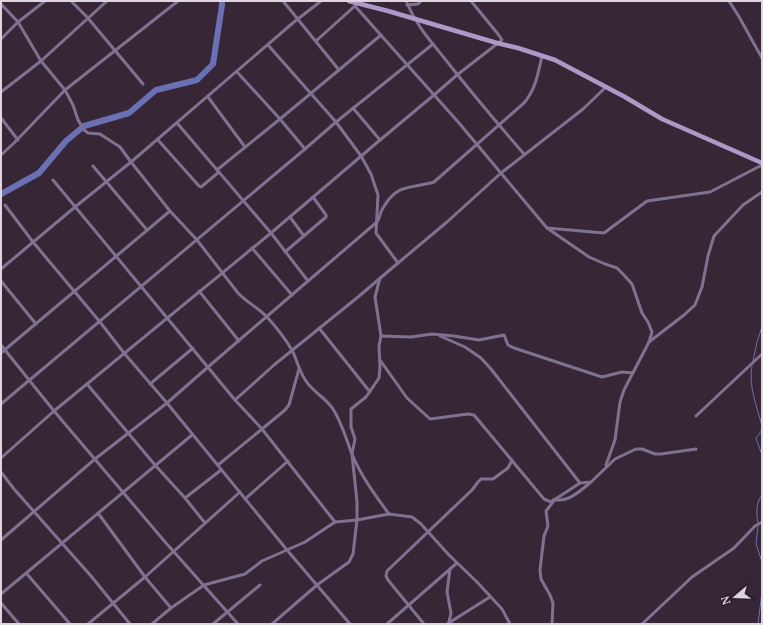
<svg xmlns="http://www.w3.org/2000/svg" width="763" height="625" viewBox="0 0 763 625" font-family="'PT Serif',serif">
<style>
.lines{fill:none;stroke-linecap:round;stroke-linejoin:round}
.stream{stroke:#6970b3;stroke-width:1}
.river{stroke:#6970b3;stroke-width:6}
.street{stroke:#7f7290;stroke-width:3}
.secondary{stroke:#ad99c8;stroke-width:4.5}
</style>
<rect width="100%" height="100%" fill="#372736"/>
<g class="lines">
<g class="stream">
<path d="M753,361L757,342L762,327"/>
<path d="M752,366C748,385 757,407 762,426"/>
<path d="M762,430L756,438L762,455"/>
<path d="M758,523C756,514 756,502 762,495"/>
<path d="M758,526L756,544L762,562"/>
<path d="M758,624L762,592"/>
</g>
<path class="river" d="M1,194L39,173L66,141L84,126L129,113L156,90L197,80L213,64L222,5V1"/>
<g class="street">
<path d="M71,1L87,17L143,84"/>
<path d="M283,1L339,70"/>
<path d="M406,1C416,25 429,39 445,59C471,92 497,123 524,154"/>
<path d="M729,1L738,15L762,58"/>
<path d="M1,4L18,22L41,61L65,90L73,105L78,120L84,130L88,133L100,134L120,147L131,162L170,211L197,240L238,293C246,302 259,308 268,318C276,327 286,340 292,350C297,360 299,371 306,381C313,392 326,398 333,409C342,423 346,439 352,454C361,476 375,495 389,514"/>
<path d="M407,5L418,4L421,1"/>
<path d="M355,6L459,123L547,228L589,257L605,264L617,268L622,273L632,284L642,313L648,322L652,332L649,342"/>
<path d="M1,39L18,22L45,1"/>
<path d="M316,41L356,5"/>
<path d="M268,45L336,122L433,44"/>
<path d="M237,72L280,119L381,35"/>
<path d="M1,92L41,61L107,1"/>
<path d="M208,97L245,147"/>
<path d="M353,108L380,140"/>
<path d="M1,118L18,140"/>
<path d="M177,123L271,233L308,281L377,222C380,218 380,212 383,208C397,183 410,189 434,182L524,103C536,89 538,73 542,56"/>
<path d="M158,140L199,186L201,187L219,172"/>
<path d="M1,155L14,143L65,90L178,1"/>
<path d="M93,166L147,230"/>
<path d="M217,170L280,119L305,149L336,122L361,156L371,174L378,195L376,233L398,263L358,297L274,365L235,400"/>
<path d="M53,180L235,400L262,429L285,410L289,405L299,369"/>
<path d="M5,205L33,242L100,322L124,353L167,403L287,550L350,624"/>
<path d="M290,217L304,236"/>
<path d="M547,228L604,233L647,201L710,192L762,165"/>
<path d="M252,248L292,295"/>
<path d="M285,252L326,217V215L313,197"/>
<path d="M398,263L447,222L501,173L583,109L606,87"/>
<path d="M1,269L75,207L131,162L294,22L321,1"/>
<path d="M1,281L36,324"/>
<path d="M199,291L239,341"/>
<path d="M319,328L370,392"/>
<path d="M381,336L411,337L432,334L454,336L479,340L504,335L508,345L514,348L602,377L622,372L633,373"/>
<path d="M440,336L465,347L481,358L491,369L580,483"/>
<path d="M1,345L54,411L1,458"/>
<path d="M1,353L170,211"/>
<path d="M380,360L407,398L430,419L468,414L474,415L544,499L551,502L580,483L591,482L615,459L636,449H642L655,454H661L696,449"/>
<path d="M87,384L155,465L185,498"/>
<path d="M150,384L193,348"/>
<path d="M1,404L305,149"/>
<path d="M696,416L762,354"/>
<path d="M218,465L262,429L335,522"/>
<path d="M606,465L615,440L620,402L624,390L649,342L684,315L695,305L702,287L708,256L714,236L743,205L762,192"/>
<path d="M1,472L14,489L91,576L130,624"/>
<path d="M245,499L288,461"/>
<path d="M553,500C571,501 577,493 590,483"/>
<path d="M98,513L145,577L171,608"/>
<path d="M205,523L185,498L221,470"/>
<path d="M1,540L95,459L167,403L208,367L308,281"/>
<path d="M27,574L70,624"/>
<path d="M1,594L192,435"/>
<path d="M1,603L19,624"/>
<path d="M449,622L451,613L447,592L450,569"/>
<path d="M88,624L145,577L240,492"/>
<path d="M152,624L171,608L204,585L245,574L262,561L305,542L335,522L357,520L389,514L412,517L421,524L449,555L477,582L502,609L510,624"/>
<path d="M213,624L260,585"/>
<path d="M238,624L166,543L54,411L271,233L380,140L434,95L457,75L502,40L498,34L471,1"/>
<path d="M272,624L317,585L349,562L353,554L357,520V502L352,454L355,439L351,427V409L366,397L379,378L380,367L379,346L381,336L375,297L380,278"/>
<path d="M387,624L457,563"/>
<path d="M424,624L388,580L386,576L387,571L472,490L478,482L481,479H493L508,468L512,460"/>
<path d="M447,624L490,597"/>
<path d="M552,624L553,603L550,595L541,579L540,570L544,536L548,526L546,511L553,502"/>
<path d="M642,624L692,577L734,548L755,526L762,522"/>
</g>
<path class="secondary" d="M349,1L388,11L497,43L518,48L555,60L625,97L662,119L762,163"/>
</g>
<rect width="763" height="625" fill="none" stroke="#dfd5de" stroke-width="4"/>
<g transform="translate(735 597) rotate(251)" stroke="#2d1e2c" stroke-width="3" paint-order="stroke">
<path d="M0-3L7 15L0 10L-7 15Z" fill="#dfd5de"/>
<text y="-6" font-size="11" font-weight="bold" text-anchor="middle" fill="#dfd5de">N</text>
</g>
</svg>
